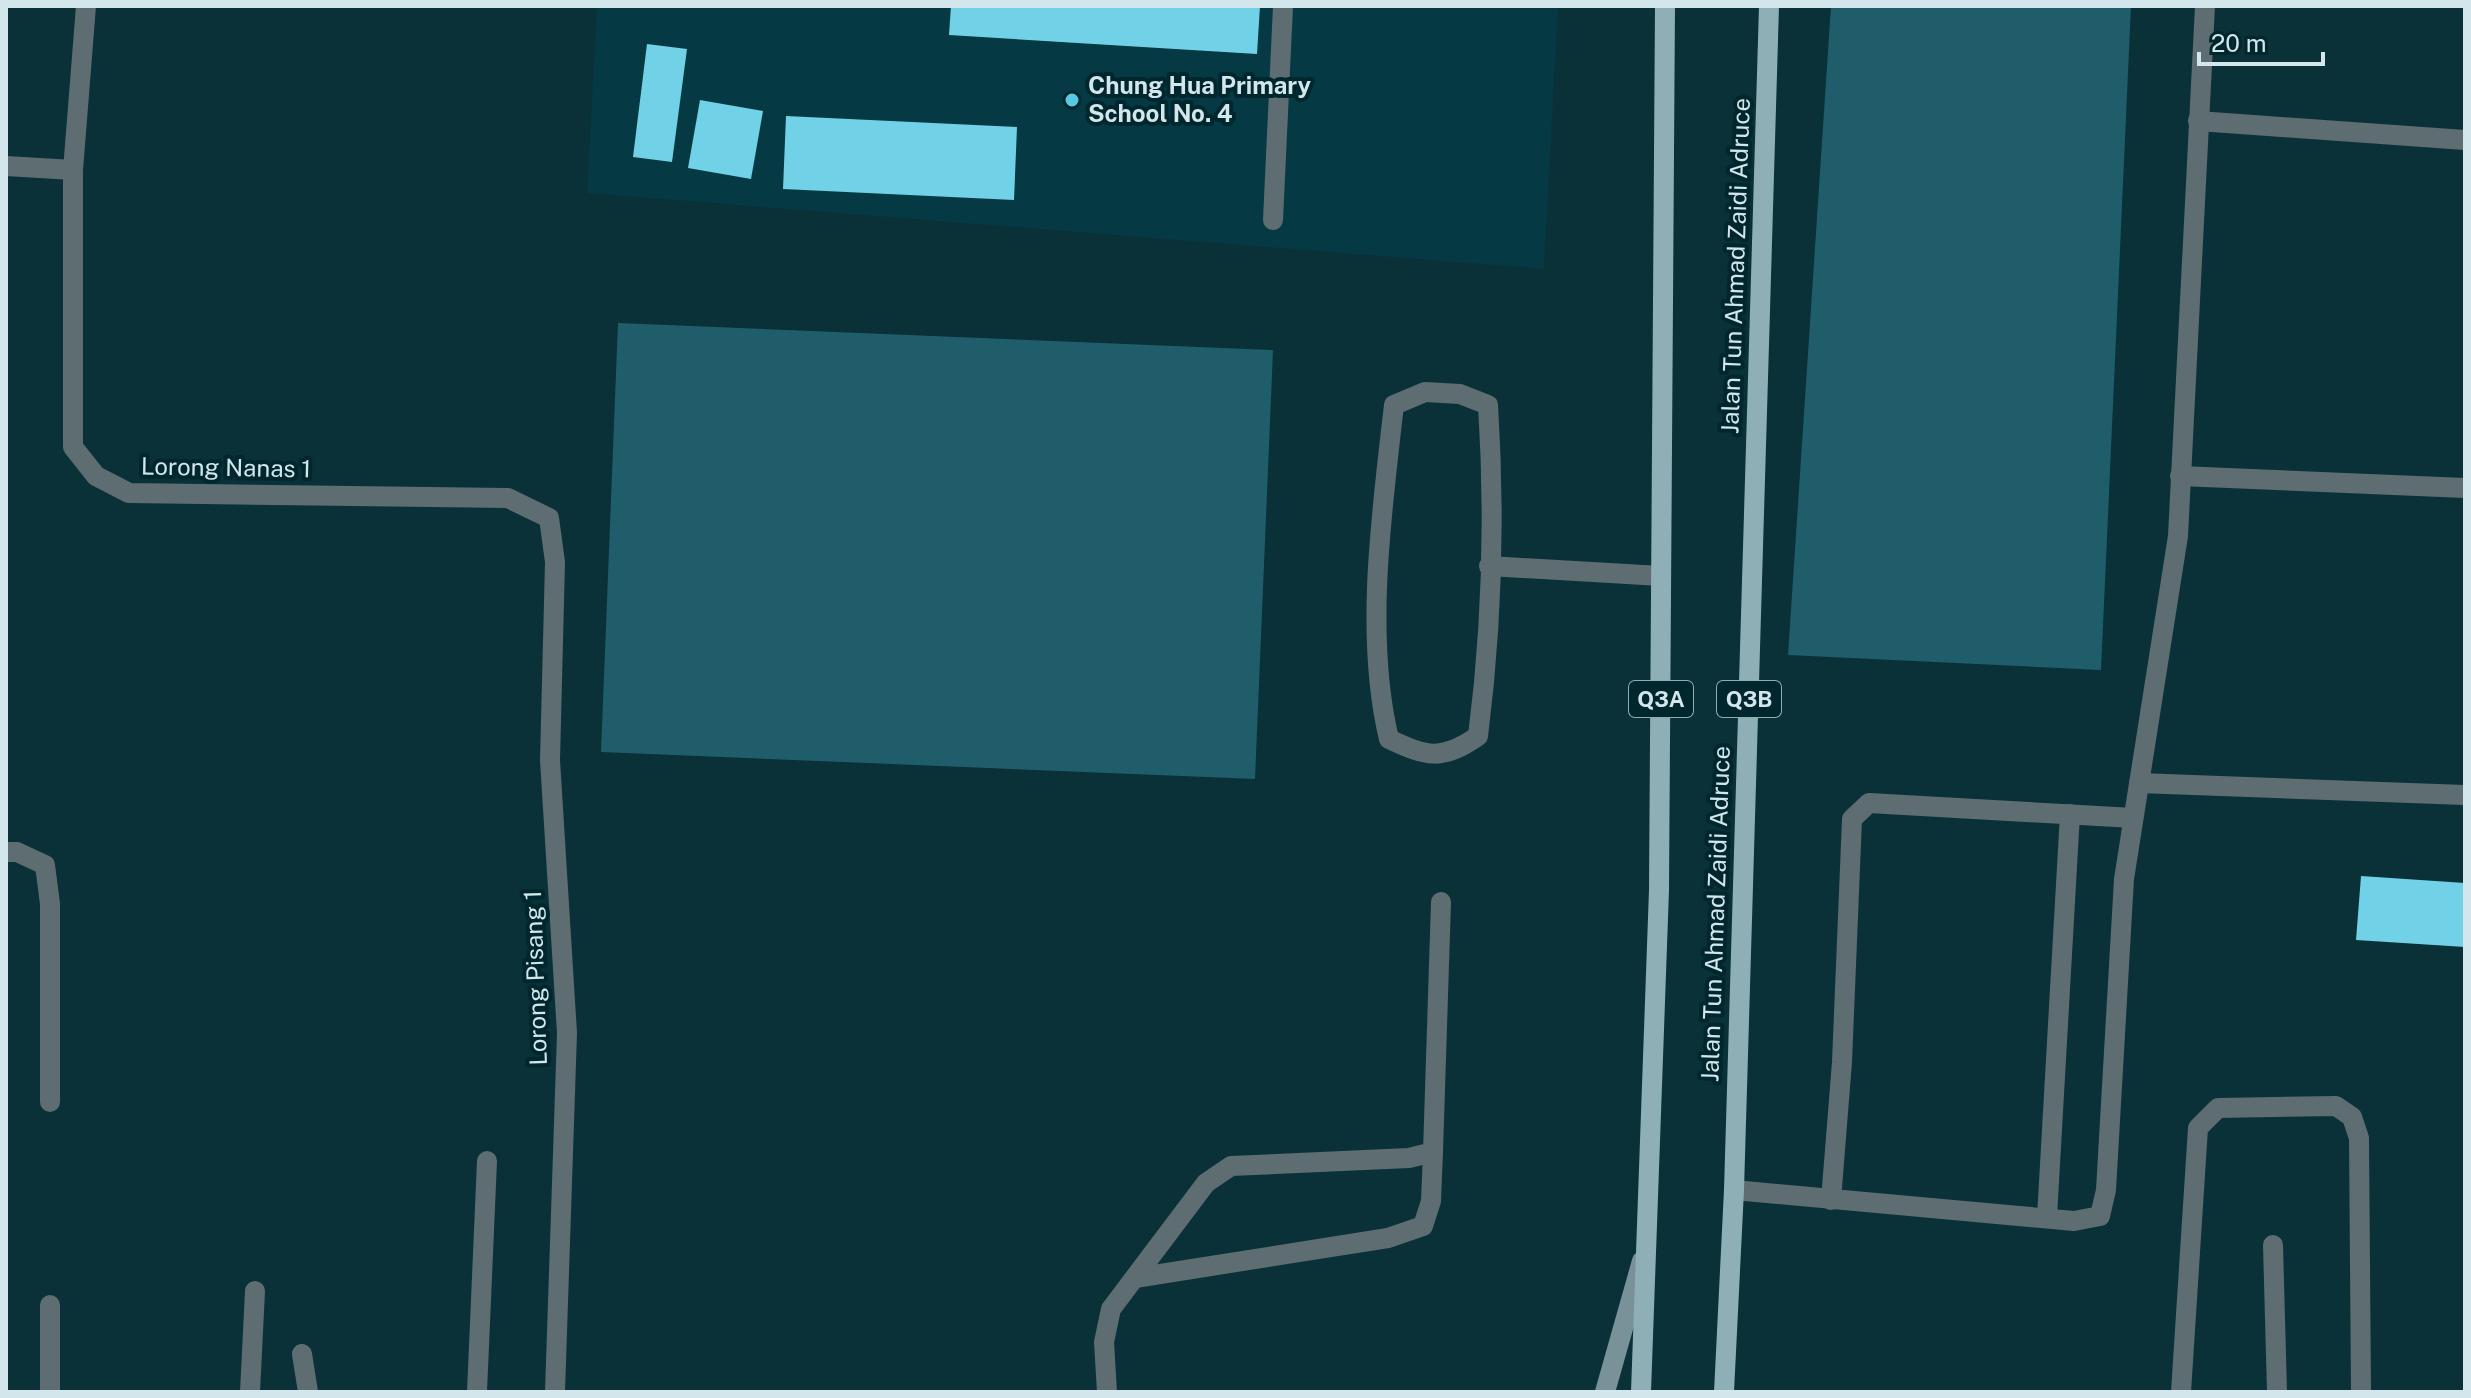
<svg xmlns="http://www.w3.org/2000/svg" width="2471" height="1398" viewBox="0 0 2471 1398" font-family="'Public Sans',sans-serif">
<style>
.built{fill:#053a44}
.green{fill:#1f5d6b}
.building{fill:#71d1e7}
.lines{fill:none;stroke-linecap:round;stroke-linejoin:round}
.lane{stroke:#5d6d71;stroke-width:20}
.street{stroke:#5d6d71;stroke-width:20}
.secondary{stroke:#799299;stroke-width:20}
.primary{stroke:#8fafb7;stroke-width:20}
.poi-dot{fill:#57c9e3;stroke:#00262e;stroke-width:3}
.labels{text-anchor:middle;stroke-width:8;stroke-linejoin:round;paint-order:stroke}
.shield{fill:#00262e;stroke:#93acb2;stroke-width:2}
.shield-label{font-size:22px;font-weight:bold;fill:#d2e6eb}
.poi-label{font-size:24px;font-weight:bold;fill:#d2e6eb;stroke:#00262e;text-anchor:start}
.street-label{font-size:24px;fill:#d2e6eb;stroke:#00262e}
</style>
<rect width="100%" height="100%" fill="#0a3038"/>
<path class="built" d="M597,6H1558L1544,269L587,193Z"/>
<g class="green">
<path d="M1831,6H2131L2101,670L1788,655Z"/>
<path d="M618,323L1273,350L1255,779L601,752Z"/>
</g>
<g class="building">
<path d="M951,6H1260L1257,54L949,35Z"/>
<path d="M647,44L687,49L672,162L633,157Z"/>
<path d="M700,100L763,111L751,179L688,168Z"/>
<path d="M786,116L1017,127L1014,200L783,189Z"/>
<path d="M2361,876L2465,883V947L2356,940Z"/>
</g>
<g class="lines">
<g class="lane">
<path d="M1273,220L1283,6"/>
<path d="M1425,392L1460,394L1488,405C1495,515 1492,627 1478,736C1442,761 1427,757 1389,739C1364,635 1382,511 1394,405Z"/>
<path d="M1489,566L1661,576"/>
<path d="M1831,1200L1842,1062L1852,819L1869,803L2133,818"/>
<path d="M2047,1217L2070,814"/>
<path d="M2273,1245L2277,1392"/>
<path d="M1135,1278L1388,1238L1423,1226L1431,1201L1433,1152"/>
<path d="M50,1305V1392"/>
<path d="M302,1354L308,1392"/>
<path d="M250,1392L255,1291"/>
<path d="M477,1392L487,1161"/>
<path d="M1107,1392L1104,1342L1111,1309L1206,1183L1231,1166L1409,1158L1433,1152L1441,902"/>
<path d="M2181,1392L2198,1128L2218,1108L2336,1106L2352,1117L2359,1138L2361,1392"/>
</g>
<g class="street">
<path d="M86,6L73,170V447L96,476L129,493L508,498L549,518L555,562L550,760L567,1033L555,1392"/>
<path d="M2198,121L2465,140"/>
<path d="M6,166L73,170"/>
<path d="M2180,476L2465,488"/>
<path d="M2139,783L2465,795"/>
<path d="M6,852H17L45,865L50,904V1102"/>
<path d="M1734,1190L2074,1221L2100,1216L2106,1190L2124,879L2178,536L2205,6"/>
</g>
<path class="secondary" d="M1605,1392L1642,1261"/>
<g class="primary">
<path d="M1641,1392L1659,890L1665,6"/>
<path d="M1724,1392L1734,1190L1769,6"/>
</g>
</g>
<circle class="poi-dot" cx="1072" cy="100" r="8"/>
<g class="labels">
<g class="shield">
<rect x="1629" y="681" width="64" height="36" rx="6"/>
<rect x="1717" y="681" width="64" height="36" rx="6"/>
</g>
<g class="shield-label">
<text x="1661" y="707">Q3A</text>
<text x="1749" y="707">Q3B</text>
</g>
<g class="poi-label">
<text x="1088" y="94">Chung Hua Primary<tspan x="1088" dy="28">School No. 4</tspan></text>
</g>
<g class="street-label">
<text transform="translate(1736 266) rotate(-88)" y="8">Jalan Tun Ahmad Zaidi Adruce</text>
<text transform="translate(226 468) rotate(1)" y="8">Lorong Nanas 1</text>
<text transform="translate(1716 914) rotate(-88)" y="8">Jalan Tun Ahmad Zaidi Adruce</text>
<text transform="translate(536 978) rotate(-92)" y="8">Lorong Pisang 1</text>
</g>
</g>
<rect width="2471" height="1398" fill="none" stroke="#d2e6eb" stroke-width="16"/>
<path d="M2199 52v12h124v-12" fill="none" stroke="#d2e6eb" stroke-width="4"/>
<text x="2211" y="52" font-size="24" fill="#d2e6eb" stroke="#00262e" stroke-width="6" paint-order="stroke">20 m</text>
</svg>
